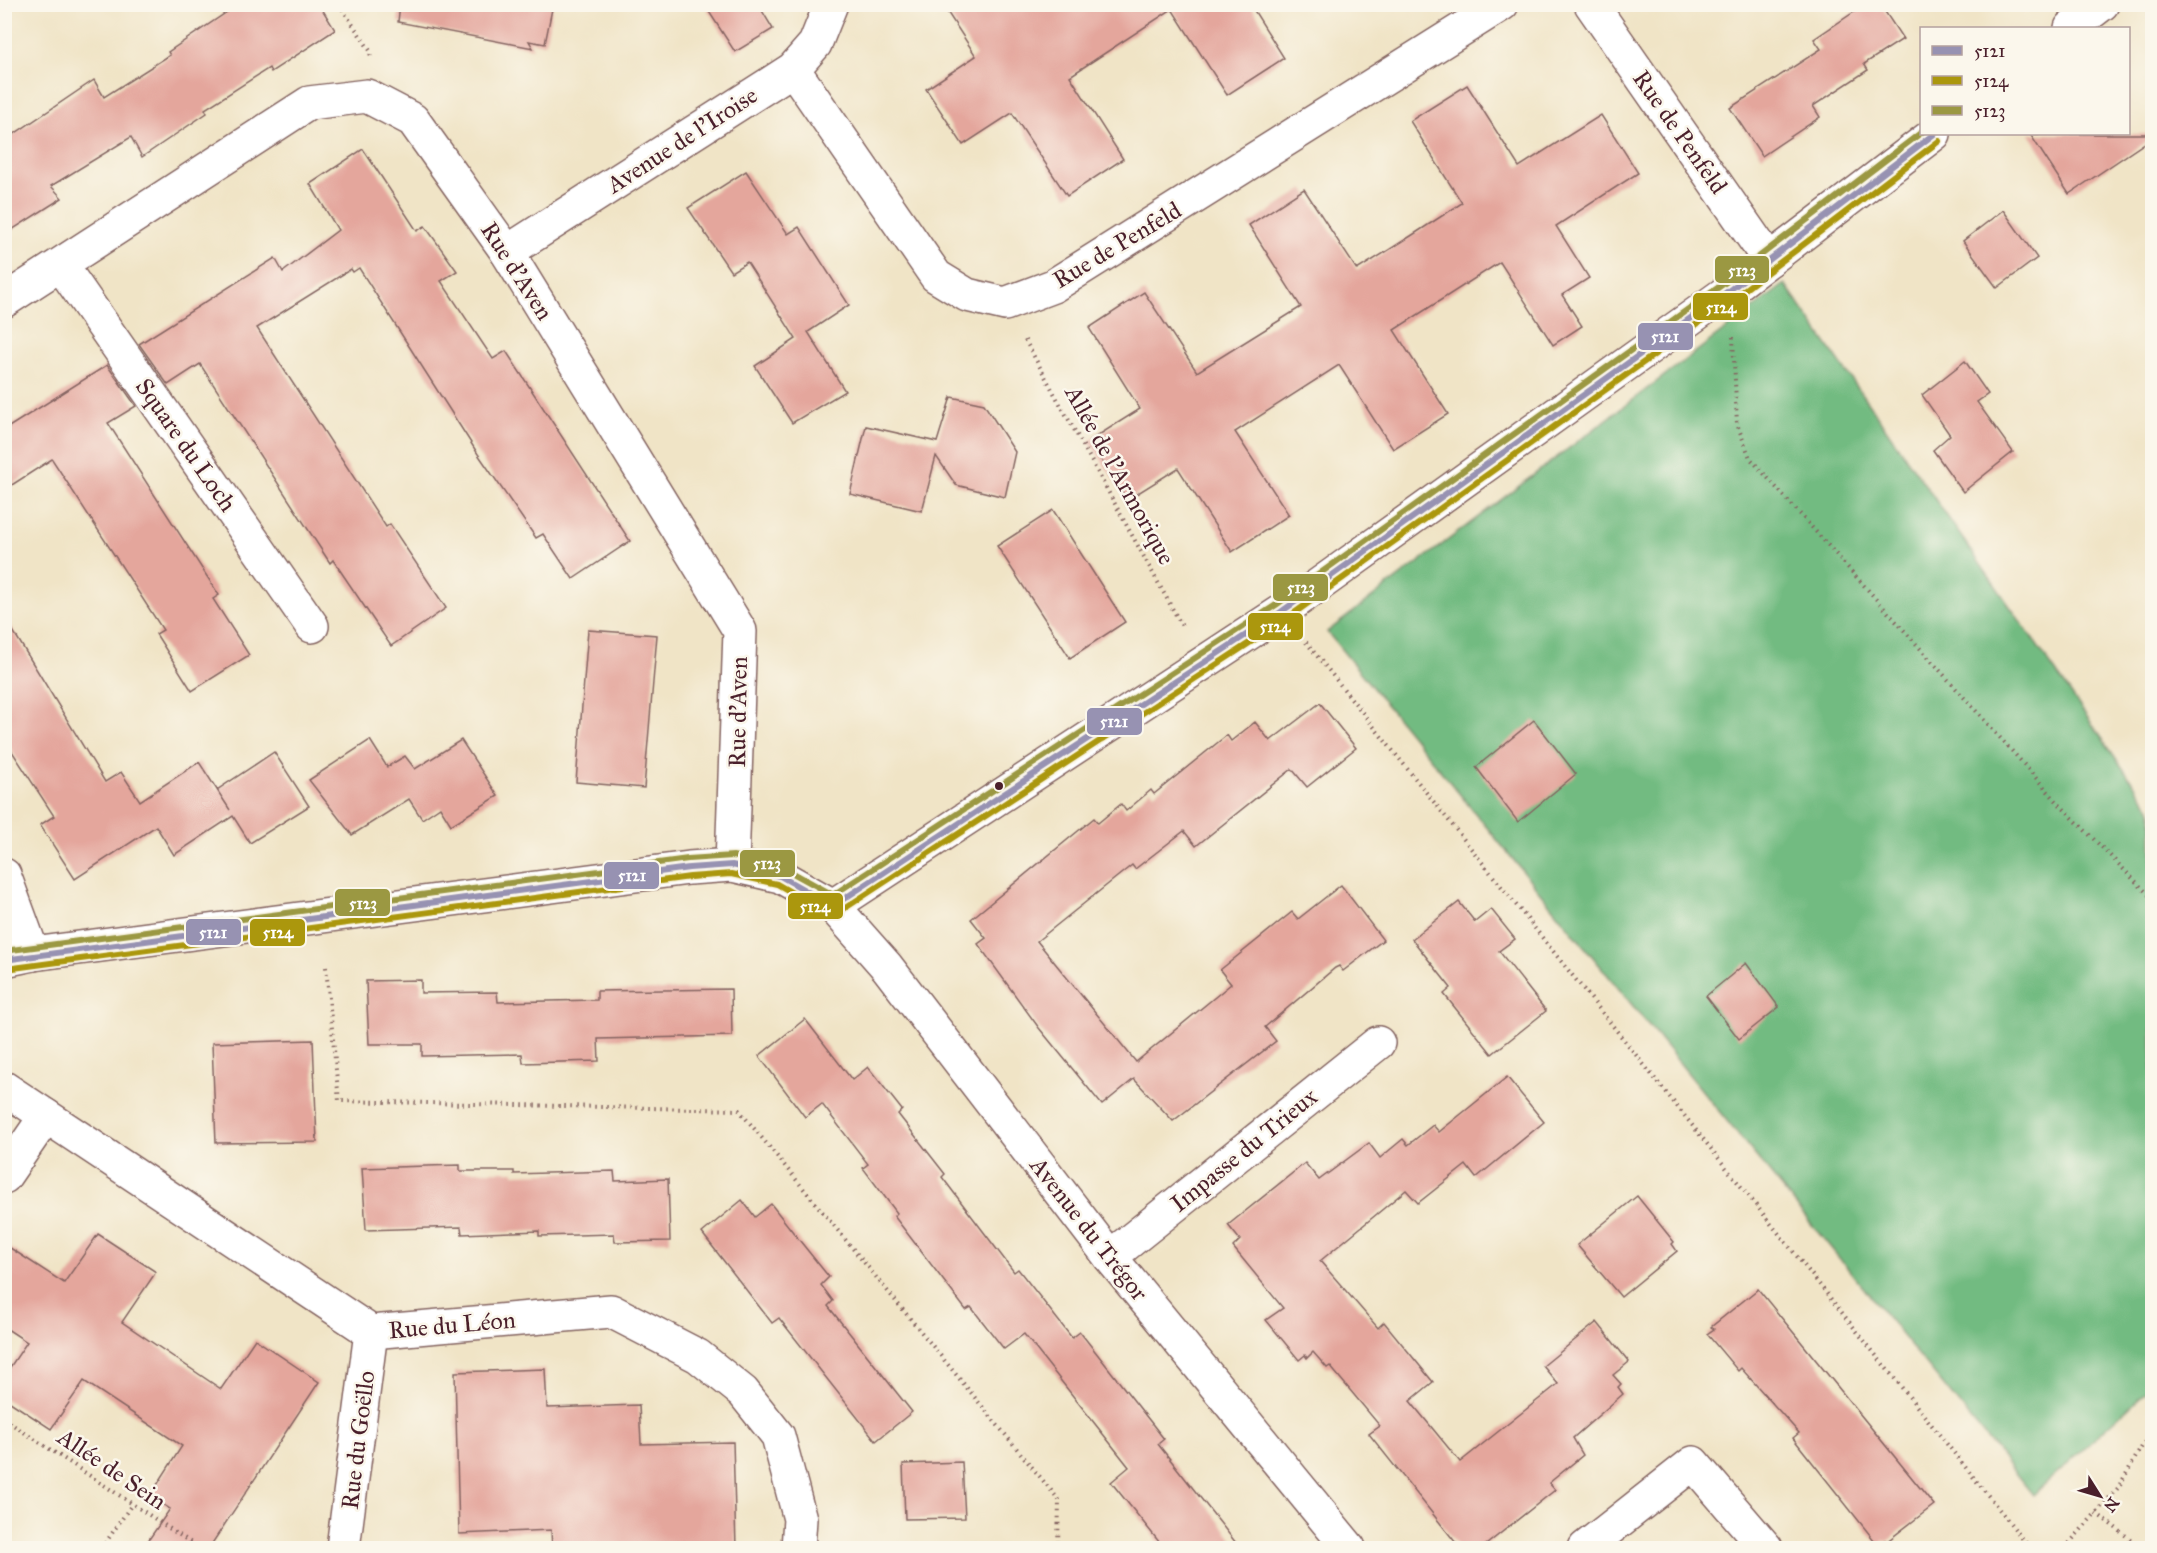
<svg xmlns="http://www.w3.org/2000/svg" width="2157" height="1553" viewBox="0 0 2157 1553" font-family="'IM FELL Great Primer',serif">
<style>
.forest{fill:#72bb81;stroke:#5e6d56;stroke-width:1.5}
.building{fill:#e4a69c}
.lines{fill:none;stroke-linecap:round;stroke-linejoin:round}
.minor-casing{stroke:#846461;stroke-width:36}
.path{stroke:#846461;stroke-width:4;stroke-dasharray:1.5 4.5;stroke-linecap:butt}
.minor{stroke:#fff;stroke-width:33}
.bus-1-casing{stroke:#fbf7ec;stroke-width:10}
.bus-2-casing{stroke:#fbf7ec;stroke-width:10}
.bus-3-casing{stroke:#fbf7ec;stroke-width:10}
.bus-1{stroke:#9792b2;stroke-width:6}
.bus-2{stroke:#ab970d;stroke-width:6}
.bus-3{stroke:#9b9842;stroke-width:6}
.bus-dot{fill:#4a1f2b;stroke:#fbf7ec;stroke-width:2}
.labels{text-anchor:middle;stroke-width:5;stroke-linejoin:round;paint-order:stroke}
.street-label{font-size:24px;fill:#4a1f2b;stroke:#fbf7ec}
.line-badge{stroke:#fbf7ec;stroke-width:2}
.badge-label{font-size:16px;text-anchor:middle;font-weight:bold;fill:#fff}
</style>
<rect width="100%" height="100%" fill="#fbf7ec"/>
<filter id="ink" filterUnits="userSpaceOnUse"><feTurbulence type="fractalNoise" baseFrequency=".0167" numOctaves="2"/><feDisplacementMap in="SourceGraphic" scale="12" xChannelSelector="R" yChannelSelector="G"/><feConvolveMatrix kernelMatrix="1 2 1 2 8 2 1 2 1" color-interpolation-filters="sRGB"/></filter>
<filter id="wash" filterUnits="userSpaceOnUse"><feTurbulence type="fractalNoise" baseFrequency=".008" numOctaves="4" result="noise"/><feDisplacementMap in="SourceGraphic" scale="24" xChannelSelector="R" yChannelSelector="G"/><feGaussianBlur stdDeviation="1.35" result="paint"/><feColorMatrix in="noise" values="0 0 0 0 0 0 0 0 0 0 0 0 0 0 0 0 0 1.4 0 .05"/><feComposite in="paint" operator="in"/></filter>
<g filter="url(#wash)">
<rect width="100%" height="100%" fill="#f0e4c6"/>
<path class="forest" d="M1785,284L2152,810V1386L2033,1495L1327,632Z"/>
<g id="blocks">
<g class="building">
<path d="M239,4H319L335,30L271,72L269,68L205,109L207,113L142,157L131,137L51,186L62,198L4,235V141L94,80L104,97L170,55L168,52Z"/>
<path d="M400,4H553L545,44L529,41L533,48L398,22Z"/>
<path d="M704,4H758L773,29L735,52Z"/>
<path d="M942,4H1250L1284,58L1227,95L1172,9L1070,76L1123,159L1067,196L1012,113L963,145L926,89L976,56Z"/>
<path d="M1866,4H1880L1903,39L1864,64L1868,70L1813,106L1820,117L1762,156L1730,108L1821,49L1814,39Z"/>
<path d="M1467,85L1519,167L1601,115L1638,173L1556,226L1589,278L1562,295L1582,326L1553,345L1500,262L1394,330L1448,414L1393,449L1339,365L1235,432L1289,515L1232,552L1178,468L1127,500L1089,441L1140,409L1089,328L1144,292L1197,372L1301,307L1249,225L1304,189L1357,270L1411,236L1462,203L1410,121Z"/>
<path d="M2030,134H2152V138L2069,194Z"/>
<path d="M363,149L417,231L425,226L457,271L441,281L493,359L506,351L630,541L573,579L543,534L536,538L478,454L359,268L353,272L351,269L257,328L386,527L390,524L446,608L391,646L333,560L330,563L200,364L168,385L139,344L275,258L283,272L338,230L310,184Z"/>
<path d="M746,171L788,234L799,227L849,305L808,332L845,391L792,423L755,366L796,339L747,262L731,272L688,208Z"/>
<path d="M2003,210L2037,258L1997,288L1963,241Z"/>
<path d="M1965,361L1988,394L1977,402L2013,452L1963,492L1933,450L1950,435L1922,395Z"/>
<path d="M107,365L136,406L108,423L219,595L213,599L249,655L192,691L156,634L163,630L52,459L4,490V430Z"/>
<path d="M951,397L984,404L1015,452L1005,497L956,485L936,456L922,511L850,494L866,426L937,442Z"/>
<path d="M1053,510L1125,622L1070,658L997,546Z"/>
<path d="M4,616L105,782L121,772L140,801L199,762L230,810L217,790L274,752L309,806L250,843L233,816L174,855L156,826L75,879L40,825L54,816L4,739Z"/>
<path d="M588,630L657,635L644,788L576,782Z"/>
<path d="M1320,703L1356,748L1307,787L1292,769L1196,846L1184,831L1135,869L1132,865L1037,941L1136,1062L1231,984L1220,970L1292,912L1298,919L1341,885L1383,940L1343,971L1339,966L1335,968L1265,1027L1276,1041L1173,1121L1134,1079L1102,1105L1039,1028L978,944L986,938L971,919L1094,818L1098,823L1121,804L1126,811L1151,790L1154,794L1227,735L1231,741L1255,722L1270,741Z"/>
<path d="M1534,720L1576,774L1518,822L1476,767Z"/>
<path d="M370,740L387,767L405,756L415,769L461,740L498,796L451,825L440,807L422,819L409,799L352,835L309,780Z"/>
<path d="M1459,902L1475,922L1491,909L1515,939L1499,951L1546,1011L1492,1054L1444,994L1451,988L1412,939Z"/>
<path d="M1746,963L1779,1007L1739,1039L1706,996Z"/>
<path d="M421,980V993L497,992L498,1002L597,1000V991L731,989L732,1036L598,1039L599,1061L523,1063L522,1054L422,1056V1044H369L366,981Z"/>
<path d="M805,1019L852,1080L868,1067L902,1110L898,1114L945,1174L942,1177L1014,1272L1018,1269L1072,1338L1080,1332L1164,1439L1158,1444L1240,1548H1164L1111,1482L1129,1467L1024,1334L1004,1349L971,1307L966,1310L894,1216L897,1213L863,1168L868,1164L822,1104L805,1117L759,1056Z"/>
<path d="M313,1040L317,1142L216,1143L212,1043Z"/>
<path d="M1507,1077L1544,1122L1476,1178L1466,1165L1418,1203L1406,1190L1320,1261L1378,1328L1384,1322L1433,1382L1410,1401L1460,1462L1558,1384L1543,1366L1597,1322L1629,1362L1613,1375L1621,1384L1618,1387L1623,1394L1573,1438L1583,1455L1549,1483L1555,1490L1482,1548H1460L1369,1434L1380,1426L1330,1366L1327,1368L1313,1352L1307,1358L1305,1355L1299,1360L1266,1320L1283,1308L1233,1247L1240,1240L1228,1225L1305,1163L1319,1180L1369,1143L1380,1158L1403,1139L1408,1145L1433,1125L1439,1132Z"/>
<path d="M460,1165V1171H514V1174L614,1171L615,1181L668,1179L670,1241L615,1242L614,1234L539,1236V1231L462,1234L461,1227L366,1230L362,1168Z"/>
<path d="M1637,1196L1674,1242L1672,1244L1677,1251L1621,1297L1577,1245Z"/>
<path d="M742,1200L755,1217L771,1204L800,1241L829,1277L821,1285L833,1301L828,1306L912,1412L876,1441L779,1318L772,1323L702,1233Z"/>
<path d="M98,1234L156,1272L122,1322L221,1389L255,1339L319,1382L209,1548H143L170,1509L150,1496L182,1446L84,1381L51,1429L4,1398V1376L27,1342L4,1327V1244L64,1283Z"/>
<path d="M1758,1289L1934,1505L1886,1542L1885,1540L1878,1545L1793,1438L1799,1433L1741,1368L1738,1371L1707,1334L1714,1329L1711,1327Z"/>
<path d="M545,1369L547,1408L639,1405L641,1444L733,1442L736,1548H552L551,1530L459,1534L455,1372Z"/>
<path d="M962,1462L965,1518L905,1519L903,1464Z"/>
</g>
</g>
</g>
<g filter="url(#ink)">
<use href="#blocks" fill-opacity="0" stroke="#846461" stroke-width="1.5"/>
<g class="lines">
<g class="minor-casing">
<g id="minor">
<path d="M1591,4L1769,260"/>
<path d="M2071,28L2102,4"/>
<path d="M793,69L936,276L967,295L1005,304L1053,286L1502,4"/>
<path d="M507,252L793,69L815,44L831,4"/>
<path d="M61,265L312,626"/>
<path d="M4,301L309,103L367,96L413,120L507,252L740,631L732,865"/>
<path d="M4,875L33,954"/>
<path d="M833,906L1281,612L1731,289L1934,134"/>
<path d="M4,960L33,954L689,868L732,865L780,876L833,906L887,967L1110,1257L1349,1548"/>
<path d="M4,1088L371,1332L611,1311L698,1356L743,1392L778,1436L800,1519L798,1548"/>
<path d="M4,1177L46,1116"/>
<path d="M1110,1257L1378,1043"/>
<path d="M343,1548L371,1332"/>
<path d="M1585,1548L1693,1463L1766,1548"/>
</g>
</g>
<g class="path">
<path d="M339,4L371,52L370,57"/>
<path d="M1733,337L1737,424L1750,458L2061,806L2152,898"/>
<path d="M1025,340L1183,628"/>
<path d="M1306,642L2030,1548"/>
<path d="M326,967L339,1101L739,1110L1059,1500L1058,1548"/>
<path d="M4,1419L199,1548"/>
<path d="M2096,1513L2142,1548"/>
<path d="M102,1548L132,1504"/>
<path d="M2065,1548L2118,1488L2152,1429"/>
</g>
<use href="#minor" class="minor"/>
<g class="bus-1-casing">
<g id="bus-1">
<path d="M833,906L1281,612L1731,289L1934,134"/>
<path d="M4,960L689,868L732,865L780,876L833,906"/>
</g>
</g>
<g class="bus-2-casing">
<path id="bus-2" d="M6,969L690,877L731,874L777,884L829,914H836L1286,619L1736,296L1939,141"/>
</g>
<g class="bus-3-casing">
<path id="bus-3" d="M4,951L688,859L733,856L782,867L833,895L1276,605L1726,282L1922,132"/>
</g>
<use href="#bus-1" class="bus-1"/>
<use href="#bus-2" class="bus-2"/>
<use href="#bus-3" class="bus-3"/>
</g>
</g>
<circle class="bus-dot" cx="999" cy="786" r="5"/>
<g class="labels">
<g class="street-label">
<text transform="translate(1680 132) rotate(55)" y="8">Rue de Penfeld</text>
<text transform="translate(682 140) rotate(-33)" y="8">Avenue de l'Iroise</text>
<text transform="translate(1117 245) rotate(-31)" y="8">Rue de Penfeld</text>
<text transform="translate(517 271) rotate(57)" y="8">Rue d'Aven</text>
<text transform="translate(186 445) rotate(55)" y="8">Square du Loch</text>
<text transform="translate(1120 475) rotate(61)" y="8">Allée de l'Armorique</text>
<text transform="translate(738 712) rotate(-89)" y="8">Rue d'Aven</text>
<text transform="translate(1244 1150) rotate(-39)" y="8">Impasse du Trieux</text>
<text transform="translate(1089 1229) rotate(52)" y="8">Avenue du Trégor</text>
<text transform="translate(452 1325) rotate(-5)" y="8">Rue du Léon</text>
<text transform="translate(358 1440) rotate(-83)" y="8">Rue du Goëllo</text>
<text transform="translate(112 1469) rotate(34)" y="8">Allée de Sein</text>
</g>
</g>
<g class="line-badge">
<rect x="1714" y="255" width="56" height="29" rx="6" fill="#9b9842"/>
<rect x="1692" y="292" width="57" height="29" rx="6" fill="#ab970d"/>
<rect x="1637" y="322" width="57" height="29" rx="6" fill="#9792b2"/>
<rect x="1272" y="573" width="57" height="29" rx="6" fill="#9b9842"/>
<rect x="1247" y="612" width="57" height="29" rx="6" fill="#ab970d"/>
<rect x="1086" y="707" width="57" height="29" rx="6" fill="#9792b2"/>
<rect x="739" y="849" width="57" height="29" rx="6" fill="#9b9842"/>
<rect x="603" y="861" width="57" height="29" rx="6" fill="#9792b2"/>
<rect x="334" y="888" width="57" height="29" rx="6" fill="#9b9842"/>
<rect x="787" y="892" width="57" height="28" rx="6" fill="#ab970d"/>
<rect x="185" y="918" width="57" height="28" rx="6" fill="#9792b2"/>
<rect x="249" y="918" width="57" height="29" rx="6" fill="#ab970d"/>
</g>
<g class="badge-label">
<text x="1742" y="276">5123</text>
<text x="1721" y="313">5124</text>
<text x="1665" y="342">5121</text>
<text x="1301" y="593">5123</text>
<text x="1275" y="632">5124</text>
<text x="1114" y="727">5121</text>
<text x="767" y="869">5123</text>
<text x="632" y="881">5121</text>
<text x="363" y="909">5123</text>
<text x="815" y="912">5124</text>
<text x="213" y="938">5121</text>
<text x="278" y="938">5124</text>
</g>
<rect width="2157" height="1553" fill="none" stroke="#fbf7ec" stroke-width="24"/>
<rect x="1920" y="27" width="210" height="108" fill="#fbf7ec" stroke="#b4a19f" stroke-width="1.5"/>
<rect x="1932" y="46" width="30" height="9" fill="#9792b2" stroke="#b4a19f" stroke-width="1.5"/>
<text x="1974" y="57" font-size="18" fill="#4a1f2b">5121</text>
<rect x="1932" y="76" width="30" height="9" fill="#ab970d" stroke="#b4a19f" stroke-width="1.5"/>
<text x="1974" y="87" font-size="18" fill="#4a1f2b">5124</text>
<rect x="1932" y="106" width="30" height="9" fill="#9b9842" stroke="#b4a19f" stroke-width="1.5"/>
<text x="1974" y="117" font-size="18" fill="#4a1f2b">5123</text>
<g transform="translate(2100 1496) rotate(127)" stroke="#fbf7ec" stroke-width="4.5" paint-order="stroke">
<path d="M0-4.5L10 22L0 15L-10 22Z" fill="#4a1f2b"/>
<text y="-9" font-size="16" font-weight="bold" text-anchor="middle" fill="#4a1f2b">N</text>
</g>
</svg>
